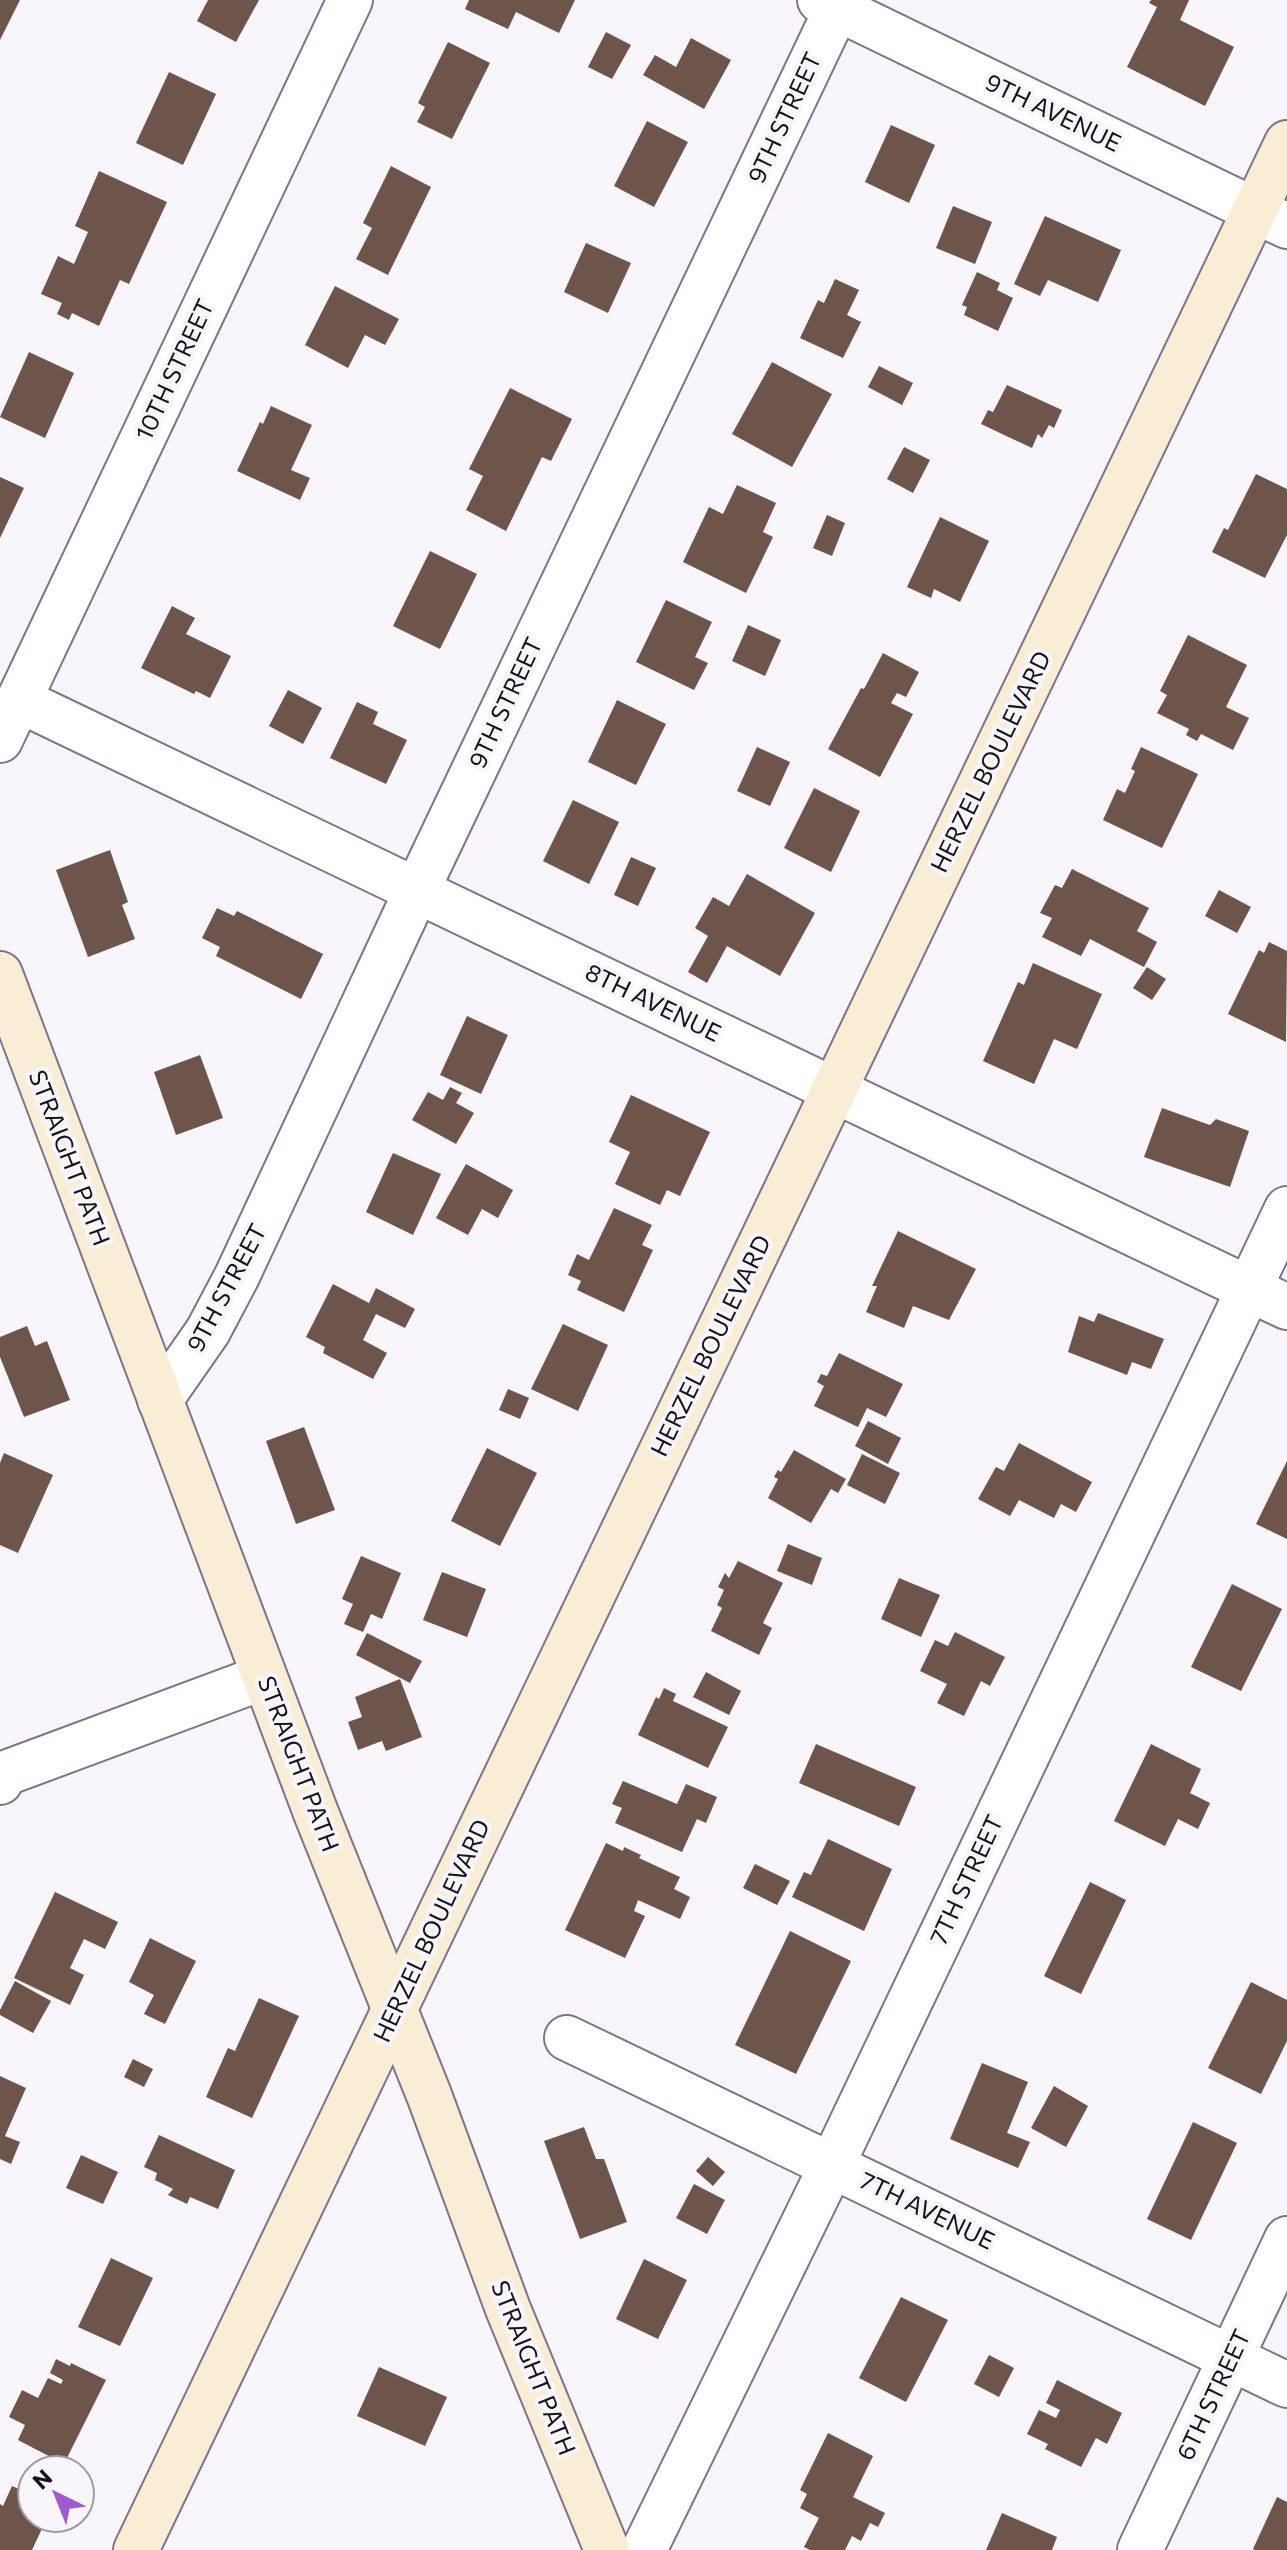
<svg xmlns="http://www.w3.org/2000/svg" width="1287" height="2550" viewBox="0 0 1287 2550" font-family="Commissioner,sans-serif">
<style>
.building{fill:#6d554c}
.lines{fill:none;stroke-linecap:round;stroke-linejoin:round}
.street-casing{stroke:#7d748b;stroke-width:48}
.secondary-casing{stroke:#7d748b;stroke-width:48}
.street{stroke:#fff;stroke-width:44}
.secondary{stroke:#f8edd5;stroke-width:44}
.labels{text-anchor:middle;stroke-width:8;stroke-linejoin:round;paint-order:stroke}
.street-label{font-size:24px;fill:#15121a;stroke:#f8f6fb}
</style>
<rect width="100%" height="100%" fill="#f8f6fb"/>
<g class="building">
<path d="M0,0H20L0,40Z"/>
<path d="M208,0H259L236,42L197,21Z"/>
<path d="M469,0H575L559,33L516,12L508,29L465,9Z"/>
<path d="M1151,0H1189L1180,20L1234,47L1205,106L1127,67L1157,7L1149,3Z"/>
<path d="M606,32L631,45L612,79L588,67Z"/>
<path d="M691,38L731,60L704,109L643,75L655,55L676,67Z"/>
<path d="M448,42L490,63L452,139L417,122L425,107L418,103Z"/>
<path d="M169,72L216,94L183,165L136,143Z"/>
<path d="M647,121L688,142L654,207L614,186Z"/>
<path d="M891,125L935,145L909,203L865,182Z"/>
<path d="M391,166L431,187L388,275L356,259L372,228L363,223Z"/>
<path d="M99,171L167,202L129,284L120,280L99,326L72,313L69,320L57,314L62,303L41,294L58,256L74,264L88,232L75,226Z"/>
<path d="M953,206L992,222L975,264L936,248Z"/>
<path d="M1045,216L1121,250L1098,302L1048,280L1040,296L1014,284Z"/>
<path d="M586,243L631,263L608,313L564,292Z"/>
<path d="M977,272L1000,283L997,290L1013,298L998,331L964,315L967,307L962,305Z"/>
<path d="M835,279L859,290L847,315L861,322L843,358L800,338L818,300L824,303Z"/>
<path d="M335,286L399,319L385,345L365,335L348,368L305,345Z"/>
<path d="M29,352L74,373L45,438L0,417Z"/>
<path d="M772,362L832,394L792,467L732,434Z"/>
<path d="M879,366L913,383L902,405L868,387Z"/>
<path d="M1007,385L1062,410L1054,428L1049,425L1042,438L1038,434L1032,448L981,424L988,410L993,412Z"/>
<path d="M510,388L572,419L551,461L542,457L506,531L466,510L483,476L469,469Z"/>
<path d="M271,406L312,425L291,470L310,478L300,500L237,471L260,422L263,424Z"/>
<path d="M904,447L930,460L913,493L887,479Z"/>
<path d="M1256,474L1287,489V535L1265,578L1212,552L1224,528L1228,530Z"/>
<path d="M0,477L24,488L0,538Z"/>
<path d="M737,485L776,503L763,532L773,537L746,593L683,562L709,507L723,514Z"/>
<path d="M827,515L845,523L832,556L813,548Z"/>
<path d="M940,517L989,541L960,602L934,589L931,598L907,587Z"/>
<path d="M430,551L477,574L440,649L393,626Z"/>
<path d="M666,600L712,622L695,657L708,663L694,690L636,662Z"/>
<path d="M172,606L195,618L186,634L231,656L210,698L196,691L194,694L141,668Z"/>
<path d="M748,625L781,640L765,676L732,661Z"/>
<path d="M1188,635L1247,665L1226,707L1249,718L1233,750L1201,734L1197,741L1186,735L1189,729L1157,713L1167,695L1160,691Z"/>
<path d="M883,653L919,672L906,697L897,693L891,703L913,714L880,777L828,749L861,688L864,689Z"/>
<path d="M288,690L322,708L303,744L269,726Z"/>
<path d="M617,700L666,724L636,785L588,762Z"/>
<path d="M357,702L378,712L373,724L407,740L386,784L330,758Z"/>
<path d="M757,747L790,762L770,806L737,791Z"/>
<path d="M1141,747L1198,774L1162,848L1103,820L1117,789L1125,793L1135,771L1131,769Z"/>
<path d="M814,788L860,811L831,872L784,848Z"/>
<path d="M573,800L619,822L589,884L543,861Z"/>
<path d="M110,850L128,902L122,905L135,939L88,957L56,870Z"/>
<path d="M631,857L656,868L638,906L614,895Z"/>
<path d="M1072,869L1149,908L1137,931L1157,942L1144,967L1090,939L1081,956L1042,937L1052,918L1040,913L1055,885L1062,888Z"/>
<path d="M747,874L815,913L780,976L727,946L707,983L688,972L708,936L695,928L713,897L729,906Z"/>
<path d="M1219,890L1251,907L1237,933L1205,916Z"/>
<path d="M217,908L234,916L237,911L323,954L301,999L216,956L220,947L202,938Z"/>
<path d="M1269,942L1287,951L1286,1042L1228,1014L1259,950L1264,953Z"/>
<path d="M1033,963L1102,994L1077,1049L1054,1039L1034,1084L983,1061L1018,982L1024,985Z"/>
<path d="M1147,967L1166,979L1152,1000L1133,988Z"/>
<path d="M467,1016L508,1035L481,1094L440,1075Z"/>
<path d="M200,1055L223,1118L176,1135L154,1072Z"/>
<path d="M450,1087L462,1093L456,1103L474,1113L456,1144L412,1120L428,1092L443,1100Z"/>
<path d="M631,1095L710,1132L680,1196L667,1190L660,1205L615,1184L630,1152L609,1142Z"/>
<path d="M1162,1108L1210,1125L1216,1119L1249,1131L1230,1187L1144,1157Z"/>
<path d="M393,1153L441,1174L413,1235L366,1212Z"/>
<path d="M466,1164L513,1190L498,1218L482,1209L468,1235L436,1218Z"/>
<path d="M614,1208L652,1225L642,1245L653,1250L624,1312L577,1290L581,1281L568,1275L577,1254L589,1260Z"/>
<path d="M898,1231L976,1269L949,1320L913,1306L904,1328L866,1312L877,1286H872Z"/>
<path d="M333,1284L369,1303L376,1288L415,1309L405,1328L376,1314L363,1340L387,1353L373,1379L323,1353L325,1347L306,1337Z"/>
<path d="M1098,1313L1164,1339L1151,1369L1132,1362L1127,1375L1068,1352L1079,1316L1094,1322Z"/>
<path d="M563,1324L608,1345L578,1411L531,1389Z"/>
<path d="M27,1326L35,1346L47,1341L70,1400L24,1417L0,1357V1337Z"/>
<path d="M839,1353L903,1384L886,1417L867,1408L858,1427L814,1406L824,1386L817,1382L821,1374L827,1376Z"/>
<path d="M508,1389L529,1398L520,1419L499,1410Z"/>
<path d="M868,1421L901,1438L888,1464L855,1446Z"/>
<path d="M304,1427L335,1510L296,1524L266,1441Z"/>
<path d="M1019,1443L1092,1482L1076,1512L1061,1504L1054,1518L1019,1500L1010,1516L978,1499L996,1467L1004,1471Z"/>
<path d="M487,1448L537,1473L500,1546L451,1521Z"/>
<path d="M794,1450L846,1479L838,1493L831,1489L811,1523L768,1498L778,1479L774,1477L778,1470L781,1472Z"/>
<path d="M4,1453L53,1475L18,1553L0,1545V1463Z"/>
<path d="M862,1454L900,1473L885,1504L847,1485Z"/>
<path d="M1287,1461V1539L1256,1524Z"/>
<path d="M788,1544L822,1558L812,1585L777,1571Z"/>
<path d="M361,1556L401,1573L382,1619L371,1614L363,1632L344,1624L353,1604L342,1599Z"/>
<path d="M738,1561L783,1583L763,1623L772,1628L759,1655L711,1631L722,1608L717,1605L724,1590L718,1587L725,1573L729,1578Z"/>
<path d="M442,1572L486,1589L467,1637L423,1620Z"/>
<path d="M899,1578L940,1595L921,1637L881,1619Z"/>
<path d="M1232,1584L1282,1609L1241,1691L1191,1667Z"/>
<path d="M955,1632L1005,1657L990,1686L981,1681L964,1716L937,1703L947,1684L920,1671L935,1640L948,1646Z"/>
<path d="M367,1633L422,1661L410,1683L356,1655Z"/>
<path d="M706,1672L741,1691L729,1715L693,1697Z"/>
<path d="M400,1679L422,1737L386,1751L382,1741L358,1750L348,1722L362,1717L355,1697Z"/>
<path d="M664,1688L676,1694L673,1701L728,1727L708,1768L638,1735L656,1697L659,1699Z"/>
<path d="M816,1744L916,1787L899,1826L799,1783Z"/>
<path d="M1151,1744L1201,1769L1190,1793L1210,1803L1198,1829L1178,1819L1165,1846L1114,1821Z"/>
<path d="M623,1781L677,1804L686,1784L717,1797L706,1823L697,1819L682,1852L615,1823L622,1808L612,1804Z"/>
<path d="M828,1839L892,1869L864,1931L792,1897L804,1872L811,1875Z"/>
<path d="M606,1843L623,1851L624,1847L641,1855L639,1858L680,1877L674,1889L690,1897L680,1919L638,1900L634,1911L645,1916L625,1958L565,1930Z"/>
<path d="M755,1864L790,1881L777,1905L743,1888Z"/>
<path d="M1090,1882L1126,1900L1081,1994L1044,1976Z"/>
<path d="M55,1892L118,1922L105,1949L84,1939L70,1968L84,1975L70,2005L14,1978Z"/>
<path d="M790,1931L851,1961L796,2074L735,2045Z"/>
<path d="M150,1938L196,1961L165,2024L144,2014L154,1995L129,1982Z"/>
<path d="M15,1981L51,2001L33,2033L0,2015V2010Z"/>
<path d="M1251,1982L1287,2000V2041L1261,2094L1208,2068Z"/>
<path d="M259,1998L299,2016L252,2118L206,2097L228,2048L235,2051Z"/>
<path d="M133,2059L153,2069L144,2087L124,2077Z"/>
<path d="M982,2063L1028,2082L1007,2133L1030,2142L1018,2168L950,2139Z"/>
<path d="M0,2076L26,2088L5,2136L20,2142L11,2164L0,2159Z"/>
<path d="M1054,2086L1088,2106L1066,2147L1031,2128Z"/>
<path d="M1193,2122L1237,2143L1191,2240L1147,2219Z"/>
<path d="M584,2127L596,2159H604L627,2222L580,2239L544,2141Z"/>
<path d="M159,2135L235,2170L218,2209L190,2197L187,2204L168,2195L173,2189L155,2180L157,2173L144,2167Z"/>
<path d="M81,2155L118,2172L103,2204L66,2188Z"/>
<path d="M708,2157L725,2172L713,2186L696,2171Z"/>
<path d="M694,2184L725,2200L707,2234L676,2218Z"/>
<path d="M111,2258L153,2278L120,2346L78,2327Z"/>
<path d="M644,2259L687,2280L658,2339L616,2319Z"/>
<path d="M901,2297L948,2320L906,2402L859,2378Z"/>
<path d="M989,2355L1014,2368L999,2397L974,2384Z"/>
<path d="M56,2359L70,2366L71,2363L106,2380L64,2464L18,2440L25,2425L9,2417L22,2390L38,2398L48,2378L61,2384L63,2380L50,2373Z"/>
<path d="M379,2367L447,2397L425,2446L357,2416Z"/>
<path d="M1057,2380L1122,2413L1107,2444L1096,2438L1081,2467L1045,2449L1048,2444L1027,2434L1039,2410L1056,2418L1060,2410L1046,2403Z"/>
<path d="M828,2433L873,2456L853,2497L885,2513L878,2527L870,2523L861,2541L852,2536L845,2550H810L804,2547L819,2518L800,2508L807,2494L800,2490Z"/>
<path d="M12,2486L32,2495V2518H47L32,2550H0V2504L3,2506Z"/>
<path d="M1277,2497L1287,2502V2550H1255L1253,2549Z"/>
<path d="M1002,2513L1057,2537L1052,2550H986Z"/>
</g>
<g class="lines">
<g class="street-casing">
<g id="street">
<path d="M820,0L1287,226"/>
<path d="M19,700L1287,1307"/>
<path d="M0,740L350,0"/>
<path d="M160,1400L208,1331L237,1276L417,890L841,0"/>
<path d="M0,1782L3,1774L264,1677"/>
<path d="M567,2038L1287,2385"/>
<path d="M644,2550L832,2165L1287,1209"/>
<path d="M1140,2550L1287,2239"/>
</g>
</g>
<g class="secondary-casing">
<g id="secondary">
<path d="M0,974L316,1813L429,2095L508,2309L607,2550"/>
<path d="M136,2550L1287,143"/>
</g>
</g>
<use href="#street" class="street"/>
<use href="#secondary" class="secondary"/>
</g>
<g class="labels">
<g class="street-label">
<text transform="translate(1053 113) rotate(26)" y="8">9TH AVENUE</text>
<text transform="translate(785 118) rotate(-65)" y="8">9TH STREET</text>
<text transform="translate(175 370) rotate(-65)" y="8">10TH STREET</text>
<text transform="translate(506 703) rotate(-65)" y="8">9TH STREET</text>
<text transform="translate(991 762) rotate(-64)" y="8">HERZEL BOULEVARD</text>
<text transform="translate(653 1003) rotate(26)" y="8">8TH AVENUE</text>
<text transform="translate(69 1158) rotate(69)" y="8">STRAIGHT PATH</text>
<text transform="translate(227 1288) rotate(-62)" y="8">9TH STREET</text>
<text transform="translate(711 1346) rotate(-64)" y="8">HERZEL BOULEVARD</text>
<text transform="translate(298 1764) rotate(69)" y="8">STRAIGHT PATH</text>
<text transform="translate(967 1880) rotate(-65)" y="8">7TH STREET</text>
<text transform="translate(432 1931) rotate(-65)" y="8">HERZEL BOULEVARD</text>
<text transform="translate(927 2211) rotate(26)" y="8">7TH AVENUE</text>
<text transform="translate(533 2368) rotate(68)" y="8">STRAIGHT PATH</text>
<text transform="translate(1214 2395) rotate(-65)" y="8">6TH STREET</text>
</g>
</g>
<g transform="translate(56 2494) rotate(317)"><circle r="38" fill="#f8f6fb" stroke="#9d9ba1" stroke-width="2"/>
<path d="M0-6L14 30L0 20L-14 30Z" fill="#9f5acf"/>
<text y="-12" font-size="22" font-weight="bold" text-anchor="middle" fill="#15121a">N</text>
</g>
</svg>
